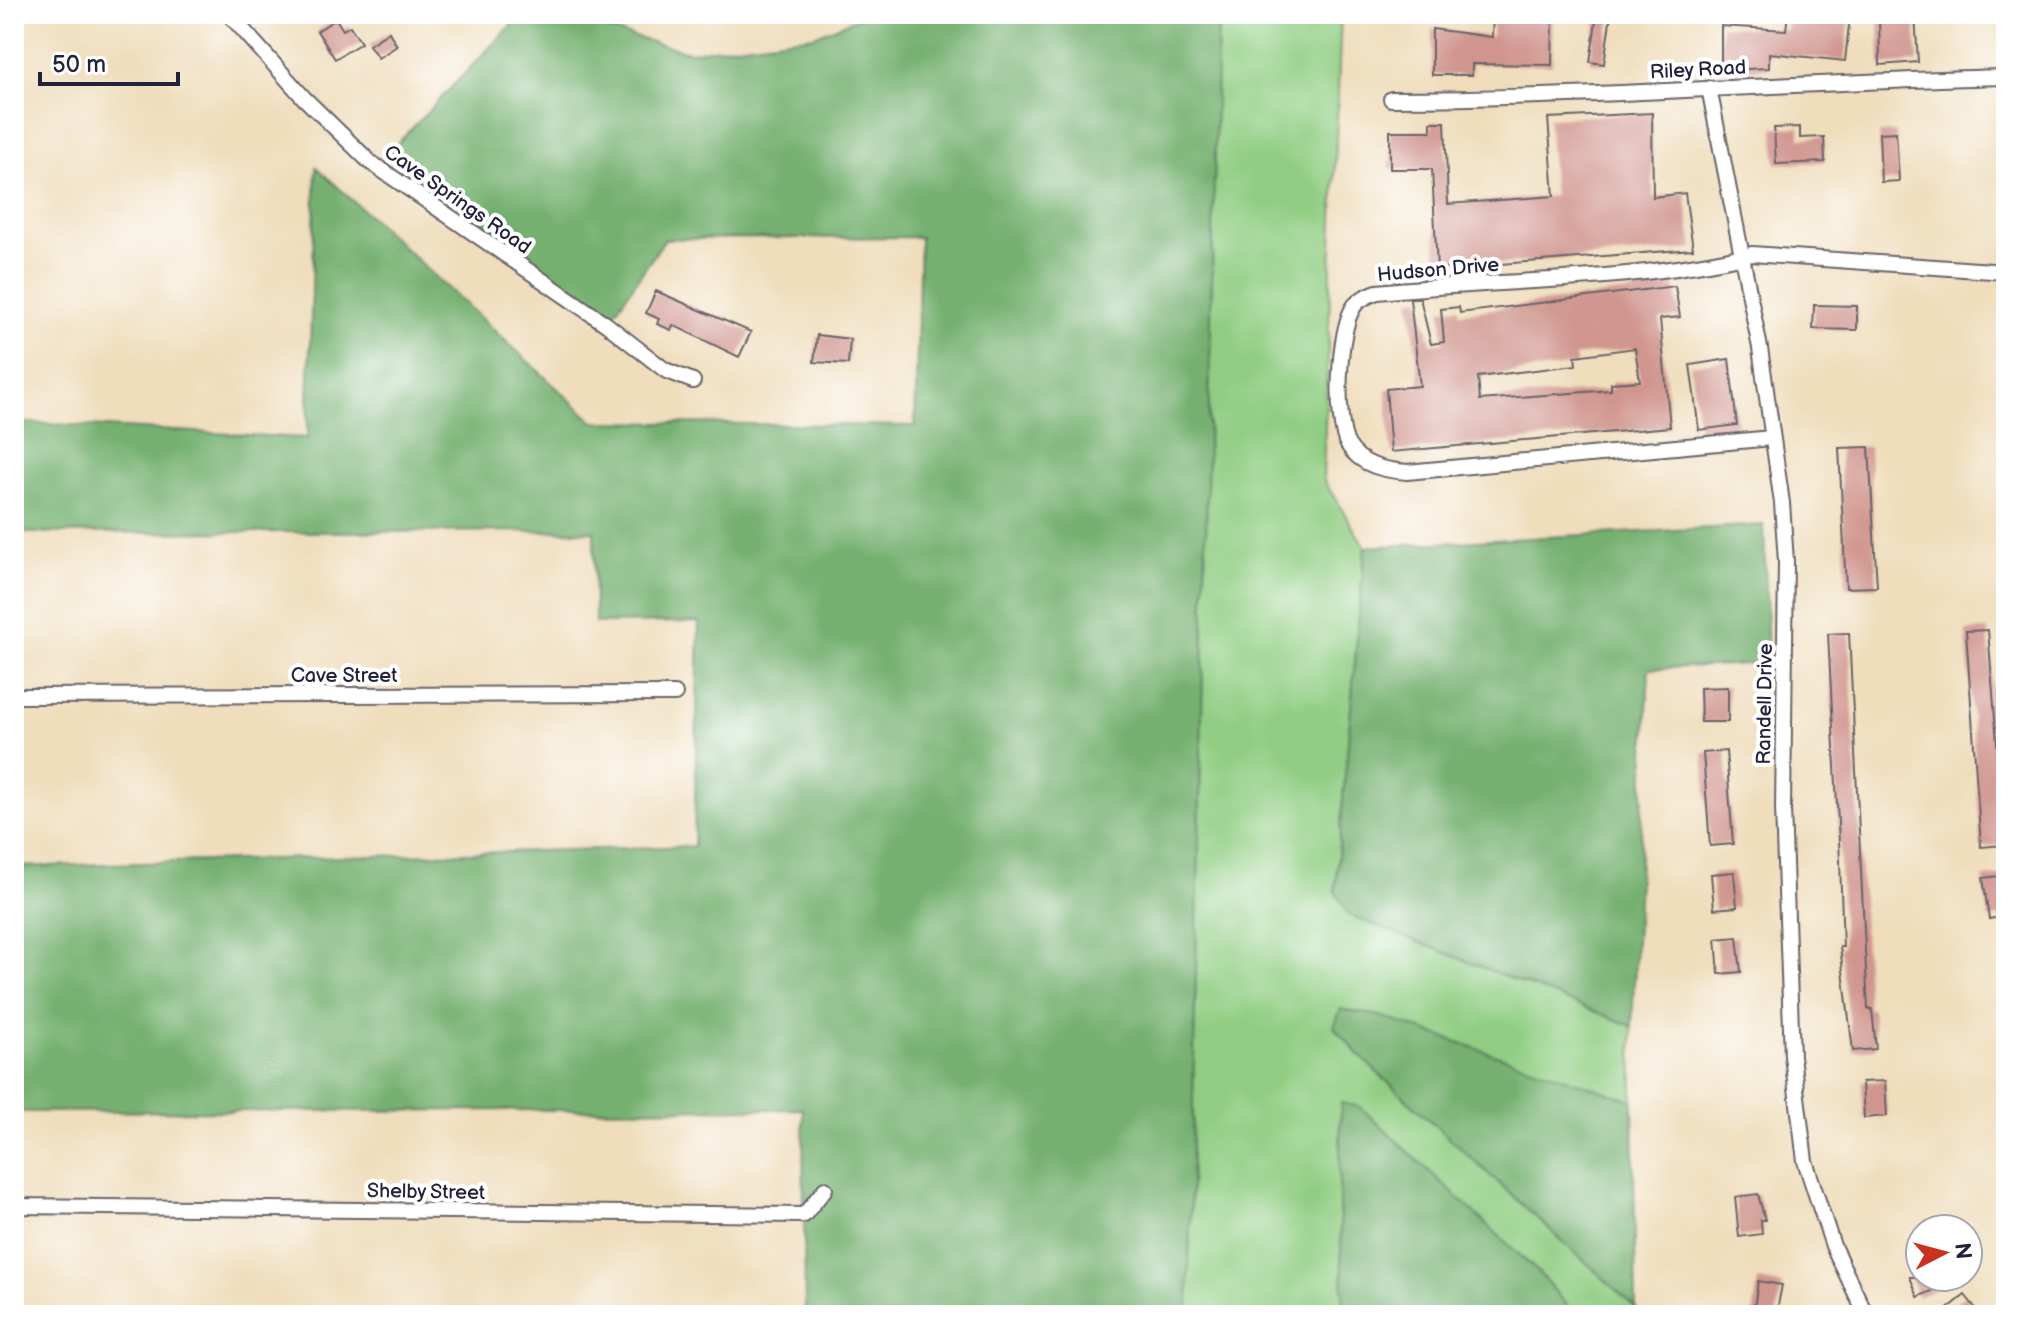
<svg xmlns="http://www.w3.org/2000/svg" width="2020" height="1329" viewBox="0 0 2020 1329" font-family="'Balsamiq Sans',sans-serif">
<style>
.green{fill:#90cd82;stroke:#59785e;stroke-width:2}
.forest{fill:#74b070;stroke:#4b6956;stroke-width:2}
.building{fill:#d0958e;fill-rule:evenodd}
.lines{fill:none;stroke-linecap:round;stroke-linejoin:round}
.street-casing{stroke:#6a6368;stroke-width:18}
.street{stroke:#fff;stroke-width:14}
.labels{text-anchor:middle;stroke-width:8;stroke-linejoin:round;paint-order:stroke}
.street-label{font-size:20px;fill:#22223b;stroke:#fff}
</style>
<rect width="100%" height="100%" fill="#fff"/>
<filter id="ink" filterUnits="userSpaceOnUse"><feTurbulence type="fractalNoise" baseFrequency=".0125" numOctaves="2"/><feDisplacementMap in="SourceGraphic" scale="16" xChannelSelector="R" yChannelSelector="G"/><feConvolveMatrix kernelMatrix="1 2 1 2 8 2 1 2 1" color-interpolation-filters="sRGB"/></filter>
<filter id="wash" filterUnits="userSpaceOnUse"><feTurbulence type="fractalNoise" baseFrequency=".006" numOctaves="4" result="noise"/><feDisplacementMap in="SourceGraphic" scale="32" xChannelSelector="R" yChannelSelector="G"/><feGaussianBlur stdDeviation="1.8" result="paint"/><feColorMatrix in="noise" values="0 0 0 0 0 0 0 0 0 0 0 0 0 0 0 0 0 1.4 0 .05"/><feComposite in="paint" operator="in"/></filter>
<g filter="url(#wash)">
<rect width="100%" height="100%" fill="#efddbb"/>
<path class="green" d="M1218,14H1341L1323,479L1365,547L1335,891L1349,915L1632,1026L1633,1101L1380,1016L1334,1027L1366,1062L1636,1308V1315H1576L1538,1272L1360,1108L1341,1103L1339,1200L1344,1315H1188Z"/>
<g class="forest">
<path d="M522,14H553L689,52L814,36L867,14H1218L1188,1315H805L803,1109L14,1112V867L694,846L699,622L595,623L594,531L14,533V422L307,438L316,167L594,422L915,426L920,237L665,239L611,318L388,153Z"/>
<path d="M1764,525L1768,663L1649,669L1632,1026L1349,915L1335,891L1365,547Z"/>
<path d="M1341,1009L1380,1016L1633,1101L1636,1308L1366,1062L1334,1027Z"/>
<path d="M1341,1103L1360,1107L1538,1272L1576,1315H1344L1339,1200Z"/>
</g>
<g id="blocks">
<g class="building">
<path d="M1493,14L1553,15L1552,65L1472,64V75H1432V29L1492,37Z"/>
<path d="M1597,14H1611L1604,64L1590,62Z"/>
<path d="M1788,14L1850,16L1845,61L1769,53V68L1721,70V26L1786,30Z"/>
<path d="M1879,14L1915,15L1918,62L1880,65Z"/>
<path d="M336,19L343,30L350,26L361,43L335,59L317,31Z"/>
<path d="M389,32L397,46L378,58L369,45Z"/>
<path d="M1652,113L1653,197L1685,193L1693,249L1437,269L1432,169H1390V131H1431V122H1445L1448,204L1554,196L1548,118Z"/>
<path d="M1800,127V138L1824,137L1825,162L1776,164L1774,128Z"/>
<path d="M1896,132L1899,181L1881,182L1879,133Z"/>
<path d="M1675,286L1680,317L1660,319L1670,427L1391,452L1386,389L1420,386L1410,299L1420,298L1431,344L1444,342L1441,309L1459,307L1460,313ZM1635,348L1640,381L1611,383V390L1480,400L1478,377L1576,365L1575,356Z"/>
<path d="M656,291L751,332L739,357L673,325L671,330L657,324L659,319L646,313Z"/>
<path d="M1814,305L1857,306V330L1813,329Z"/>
<path d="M817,335L850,339L848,364L814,362Z"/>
<path d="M1729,359L1737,425L1699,430L1690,365Z"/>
<path d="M1869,447L1877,587L1846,588L1839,448Z"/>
<path d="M1988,630L2005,845L1981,847L1966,631Z"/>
<path d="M1849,633L1868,1009H1872L1876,1049L1853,1051L1840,947H1843L1840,861L1828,634Z"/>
<path d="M1728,687V722H1701L1700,688Z"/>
<path d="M1726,751L1733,844L1710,846L1703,753Z"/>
<path d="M1734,872L1737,907L1714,909L1711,874Z"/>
<path d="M2006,875V916L1989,919L1983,878Z"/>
<path d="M1737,937L1741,972L1719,974L1716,939Z"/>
<path d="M1885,1081L1887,1116L1864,1118L1862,1082Z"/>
<path d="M1758,1194L1765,1220H1761L1762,1234L1739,1237L1735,1197Z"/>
<path d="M1910,1277H1964L1918,1297Z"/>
<path d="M1758,1281L1782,1285L1776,1315H1753Z"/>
<path d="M1965,1295L1981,1315H1940Z"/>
</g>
</g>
</g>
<g filter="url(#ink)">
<use href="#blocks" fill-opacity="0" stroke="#6a6368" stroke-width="2"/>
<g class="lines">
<g class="street-casing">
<g id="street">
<path d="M229,14L304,98L370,162L606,324L665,370L693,381"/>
<path d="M1709,88L1760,348L1782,503L1786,562L1783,808L1792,1056L1805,1161L1833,1246L1866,1315"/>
<path d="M1391,99C1596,98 1801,82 2006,77"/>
<path d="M1772,438L1407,472C1384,470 1361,466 1348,445C1334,421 1338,326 1355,305C1361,298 1369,295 1377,292C1502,279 1630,283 1752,254L2006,272"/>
<path d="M14,696L675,694"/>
<path d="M14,1206L804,1215L825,1189"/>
</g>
</g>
<use href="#street" class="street"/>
</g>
</g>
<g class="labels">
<g class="street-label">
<text transform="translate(1698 69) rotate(-3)" y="7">Riley Road</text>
<text transform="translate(458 199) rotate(35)" y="7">Cave Springs Road</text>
<text transform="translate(1438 269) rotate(-5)" y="7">Hudson Drive</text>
<text x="344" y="682">Cave Street</text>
<text transform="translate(1764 704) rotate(-89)" y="7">Randell Drive</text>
<text transform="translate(426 1191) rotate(1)" y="7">Shelby Street</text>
</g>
</g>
<rect width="2020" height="1329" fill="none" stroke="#fff" stroke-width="48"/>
<g transform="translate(1944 1253) rotate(84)"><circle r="38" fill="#ffffff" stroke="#a7a7b1" stroke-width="2"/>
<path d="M0-6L14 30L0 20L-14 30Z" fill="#c8321e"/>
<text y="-12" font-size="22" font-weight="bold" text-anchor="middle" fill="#22223b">N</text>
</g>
<path d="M40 72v12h138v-12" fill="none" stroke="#22223b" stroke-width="4"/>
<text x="52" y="72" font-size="24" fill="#22223b" stroke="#ffffff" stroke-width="6" paint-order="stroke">50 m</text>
</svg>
